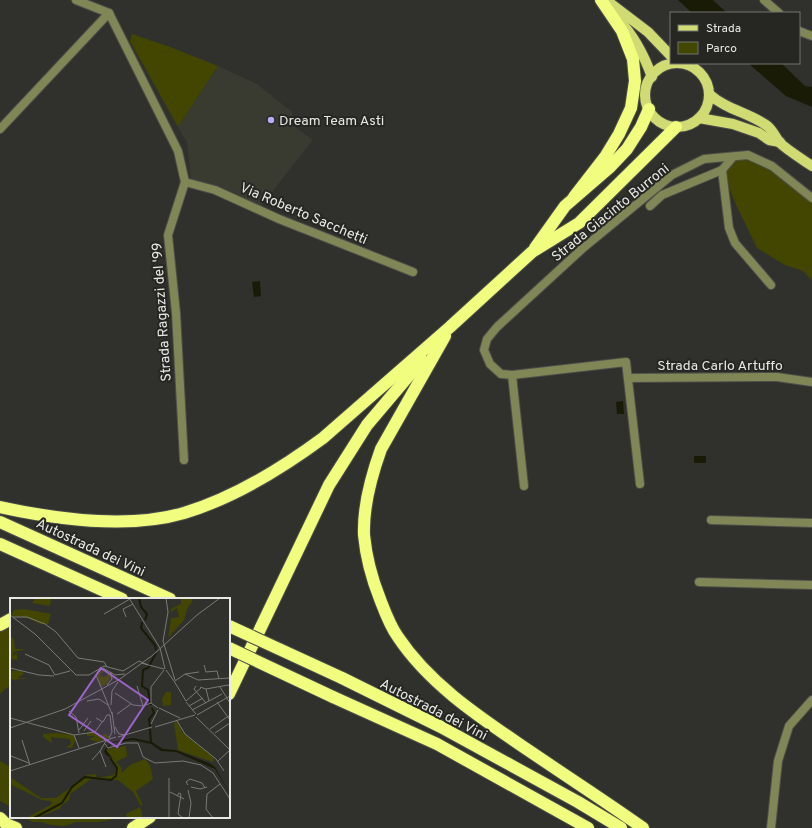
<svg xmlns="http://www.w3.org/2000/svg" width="812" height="828" viewBox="0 0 812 828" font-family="Overpass,sans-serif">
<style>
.built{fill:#393b30}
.green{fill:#424600}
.water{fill:#191b06}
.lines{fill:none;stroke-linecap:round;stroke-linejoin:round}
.street-casing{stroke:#4d4e49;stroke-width:10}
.primary-casing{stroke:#4d4e49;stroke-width:12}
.highway-casing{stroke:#4d4e49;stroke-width:14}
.street{stroke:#808656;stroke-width:8}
.primary{stroke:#d1db73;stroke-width:10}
.highway{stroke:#f1fd7e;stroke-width:12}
.highway-bridge-casing{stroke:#4d4e49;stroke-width:14;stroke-linecap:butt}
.highway-bridge{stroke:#f1fd7e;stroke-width:12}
.poi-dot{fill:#bbaaf6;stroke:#262722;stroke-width:1.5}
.labels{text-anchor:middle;stroke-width:4;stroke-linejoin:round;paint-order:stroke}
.poi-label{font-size:14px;fill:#e7e7e4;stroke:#262722;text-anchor:start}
.street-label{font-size:14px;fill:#e7e7e4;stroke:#262722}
.inset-river{fill:none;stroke:#191b06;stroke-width:2}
.inset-road{fill:none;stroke:#797a76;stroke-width:1}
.view{fill:#9b64ca;fill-opacity:0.15;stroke:#9b64ca;stroke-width:2}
.inset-edge{fill:none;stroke:#e7e7e4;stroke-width:2}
</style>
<rect width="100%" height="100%" fill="#30312c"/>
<path class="built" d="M218,66L257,84L292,112V125L313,140L260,207L235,193L191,180L187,142L178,127Z"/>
<g class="green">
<path d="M132,34L170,47L218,66L178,127L130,41Z"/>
<path d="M748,155L772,166L812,198V280L803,271L785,265L757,248L737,207L725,177L733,157Z"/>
<path d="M11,625V685L4,690L0,694V632Z"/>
<path d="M0,761L11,767V807L0,801Z"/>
<path d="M24,817H117L110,820L98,822H76L64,826L52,825L40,822H32Z"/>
</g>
<g class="water">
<path d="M678,0H713L727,13H692Z"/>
<path d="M748,63H781L805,86L812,87V107L786,96Z"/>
<path d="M260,281L261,296L254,297L252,282Z"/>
<path d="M623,401L624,414H617L616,402Z"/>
<rect x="694" y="456" width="12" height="7"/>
</g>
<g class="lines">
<g class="street-casing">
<g id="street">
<path d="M76,0L109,13L178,151L185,182L168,235L176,313L184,460"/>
<path d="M764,0L779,13"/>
<path d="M799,31L812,36"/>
<path d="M0,129L109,13"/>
<path d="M733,157L722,170L729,228L735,243L771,285"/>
<path d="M185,182L215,190L279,219L413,272"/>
<path d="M650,206L662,195L722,170"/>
<path d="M512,375L524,486"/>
<path d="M628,378L777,377L812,382"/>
<path d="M640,484L626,362L512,375L501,374L490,364L484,350L487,339L497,327L582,249L672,175L704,159L748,155L772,166L812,198"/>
<path d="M711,520L812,523"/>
<path d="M699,582L812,585"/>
<path d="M771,828L778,761L789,726L812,700"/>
</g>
</g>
<g class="primary-casing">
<g id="primary">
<path d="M606,0L648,32L671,56"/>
<path d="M619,20C635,37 644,55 652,77"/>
<circle cx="677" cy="95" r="32"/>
<path d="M709,94C727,110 747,112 766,125C772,129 775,136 779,142C787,150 802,159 812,166"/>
<path d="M699,118L733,124L759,133L769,140L780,142"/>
</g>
</g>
<g class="highway-casing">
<g id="highway">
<path d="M574,197L605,157L619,134L631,108L635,81L633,59L622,31L601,0"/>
<path d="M535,248L565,206L609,168L627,149L641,127L649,109"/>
<path d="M445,336L381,449C372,474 363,508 364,535C366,556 372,579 380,599C385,612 390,626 398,637C430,685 481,718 528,750C566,776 605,801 643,828"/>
<path d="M0,507C55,519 129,529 184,513C234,498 281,469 323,438L450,327L532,252L579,223L676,127"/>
<path d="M0,522L170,599"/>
<path d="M0,544L122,599"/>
<path d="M0,625L11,619"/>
<path d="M342,678L441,727L578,802L621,828"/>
<path d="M229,694L329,485L367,425L422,360"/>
<path d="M333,697L437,744L588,828"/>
<path d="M0,818L6,824L16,828"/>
<path d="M133,828L150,817"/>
</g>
</g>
<use href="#street" class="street"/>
<use href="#primary" class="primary"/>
<use href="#highway" class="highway"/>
<g class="highway-bridge-casing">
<g id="highway-bridge">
<path d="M229,626L342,678"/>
<path d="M229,648L333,697"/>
</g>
</g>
<use href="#highway-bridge" class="highway-bridge"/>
</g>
<circle class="poi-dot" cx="271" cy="120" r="4"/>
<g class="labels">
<g class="poi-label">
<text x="279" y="125">Dream Team Asti</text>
</g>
<g class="street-label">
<text transform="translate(610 212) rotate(-39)" y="5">Strada Giacinto Burroni</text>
<text transform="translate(304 213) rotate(23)" y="5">Via Roberto Sacchetti</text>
<text transform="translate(161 312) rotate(-94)" y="5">Strada Ragazzi del '99</text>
<text x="720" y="370">Strada Carlo Artuffo</text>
<text transform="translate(91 547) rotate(25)" y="5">Autostrada dei Vini</text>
<text transform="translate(434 709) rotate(27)" y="5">Autostrada dei Vini</text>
</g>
</g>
<g transform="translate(10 598)">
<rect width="220" height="220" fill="#30312c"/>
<path d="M26,0L41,1L40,8L22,5ZM171,0H182V4L178,9L174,22L158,40L161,20L169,19L167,10L159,15L162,10L171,6ZM14,11L41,16L38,26H30L17,20L1,17L4,12ZM0,38L4,41L5,51H16L3,54V58L7,55V62L2,61L0,65ZM93,71L95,73L90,76L91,79L97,78L98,74L102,77L97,85L91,89L87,77ZM0,73H11L14,76L7,80H17L4,82L0,80ZM156,94H161V107L153,108L152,101ZM166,123L173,135L204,160L203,164L168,152L164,125ZM85,134L90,138L95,136L100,139L87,144L79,141L85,138H77V135ZM47,135L63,137L66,141L62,150L56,149L61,146L60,141L41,139L42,145L33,139V136ZM116,148L117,158L106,164L97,153L98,151ZM102,160L111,169L112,175L120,167L135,161L140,167L143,181L126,193L133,207L131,208L123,194L108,182L81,181L60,196L59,202L50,209L51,210L27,220H16L42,206L41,203L32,202L0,186V179L31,200H46L77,177L86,176L87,180L104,177L106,170L100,161ZM130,209L133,220H117L116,216Z" fill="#424600"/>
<path d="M123,140L142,144L153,151L166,152L199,165L205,169L220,196L205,171L166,154L151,153L141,146L123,142L102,145L96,152L102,160L96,157L94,153L102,144Z" fill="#191b06"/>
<path class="inset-river" d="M129,0L131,9L137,16L135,22M132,24L131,30L145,47L146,52M141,107L138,92L132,88L133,72L138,70L146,55M140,129L139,121L144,115L142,110M140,131L141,144M24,220L52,205L62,189L75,179L101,182L106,178L107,170L100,160"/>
<path class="inset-road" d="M119,0L150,50L155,71M156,0L158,14L153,43L165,82M94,16L120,1M0,17L25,36L66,77H79L94,68L113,73L129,63L138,67M3,19H17L35,26L46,34L68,60L94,64L97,69M116,19L113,11L123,6M15,56L39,67L45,77L60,73M131,65L154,71M194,67L196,74L207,73L209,81M0,70L29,77L44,78M156,72L164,83M175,76L189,74M164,83L176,103M165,83L175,76L188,82L220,80M97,87L102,81L101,74M127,88L133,108M186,88L184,91L196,105M190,89L196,91L218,87L220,89M210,89L220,105M196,91L199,103M105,95L123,107L133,108L141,105L148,110M77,103L89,101L98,107M176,103L191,90M176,104L186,116M207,104L220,122M141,105V89L154,72M101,107L102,93L108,84M179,108L193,100M149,110L170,120M182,112L212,96M59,113L66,119L69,135M102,114L105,136M102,116L86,77L93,70L105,77L115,76M107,116L121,106M187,117L220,98M186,119L220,152M0,120L64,137L69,150M86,120L93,124L97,117H100L102,134L99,140M167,123L175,136L206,161L214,173M141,126L148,112M105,129L109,136L116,137M145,129L185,117M0,130L55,111L110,81L143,57L187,17L210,0M200,131L220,117M69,132L78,120M74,133L81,123M205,135L220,125M64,137L85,134L92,124M108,139L142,129M12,142L20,167M95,146L98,150L116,145H128L133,159L145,165L173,163L191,167L203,175L220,201M1,158L19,165M82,162L90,153M208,163L220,152M96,169L90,153L96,143M0,173L106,139M178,187L176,184L180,181L192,185L195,190M181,189L190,191L197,189M178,192L181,205L179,220M160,194L174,201M167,198L169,195L171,196L168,216L173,220M159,220V180M203,220L196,211L197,196L210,186"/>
<path class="view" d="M91,70L138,102L107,149L59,117Z"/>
<rect width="220" height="220" class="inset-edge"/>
</g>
<rect x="670" y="12" width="130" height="52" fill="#262722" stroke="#737470"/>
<rect x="678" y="25" width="20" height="6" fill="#d1db73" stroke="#737470"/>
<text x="706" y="32" font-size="12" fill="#e7e7e4">Strada</text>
<rect x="678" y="42" width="20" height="12" fill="#424600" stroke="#737470"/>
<text x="706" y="52" font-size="12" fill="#e7e7e4">Parco</text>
</svg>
